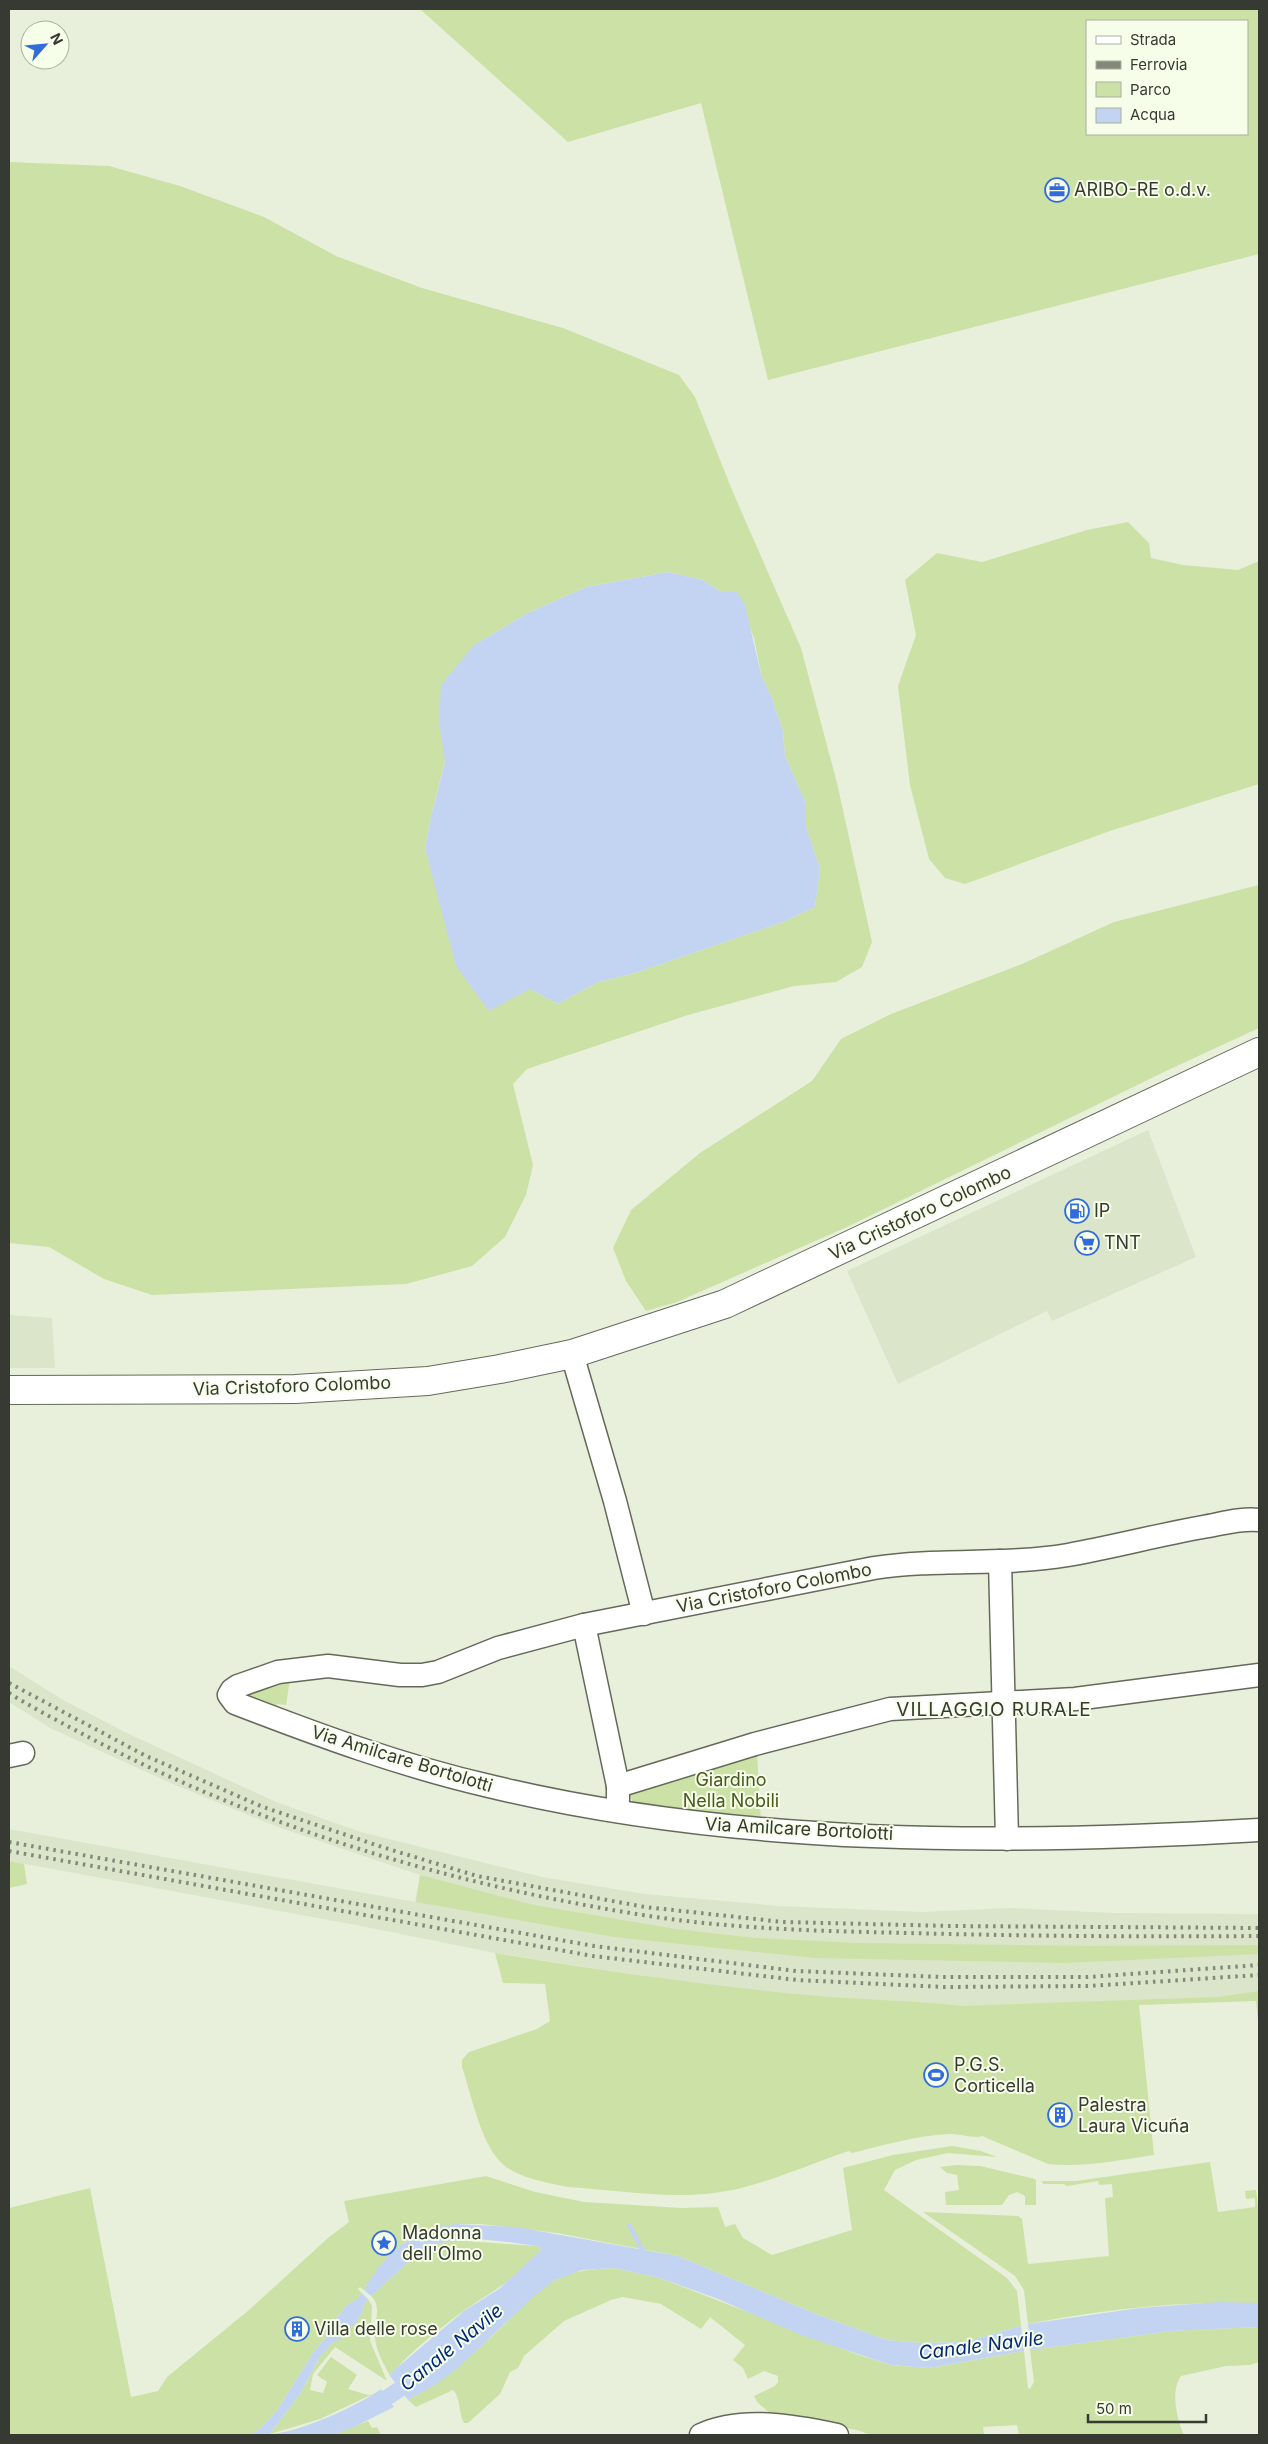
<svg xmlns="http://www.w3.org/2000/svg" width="1268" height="2444" viewBox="0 0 1268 2444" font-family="Inter,sans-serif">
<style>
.built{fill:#dbe5ca}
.green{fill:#cce1a5;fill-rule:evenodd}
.water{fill:#c3d4f3}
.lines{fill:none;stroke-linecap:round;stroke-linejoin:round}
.stream{stroke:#c3d4f3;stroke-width:4.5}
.canal{stroke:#c3d4f3;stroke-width:16}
.minor-casing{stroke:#646a59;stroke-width:25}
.major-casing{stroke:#646a59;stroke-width:30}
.minor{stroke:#fff;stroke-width:22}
.major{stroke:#fff;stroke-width:28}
.rail{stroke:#83887b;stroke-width:4;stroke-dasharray:2.5 5;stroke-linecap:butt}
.labels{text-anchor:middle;stroke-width:4;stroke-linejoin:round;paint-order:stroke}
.poi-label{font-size:18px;fill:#373a32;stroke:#f6fde9;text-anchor:start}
.street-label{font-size:18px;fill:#373a32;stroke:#f6fde9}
.park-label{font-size:18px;fill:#495a1d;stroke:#f6fde9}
.neighbourhood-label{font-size:19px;letter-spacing:1px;fill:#373a32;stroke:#f6fde9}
.water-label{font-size:19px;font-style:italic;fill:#00287a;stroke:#f6fde9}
</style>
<rect width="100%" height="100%" fill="#e8f0dc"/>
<g class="built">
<path d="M1148,1130L1196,1257L1052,1321L1047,1311L898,1384L847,1271Z"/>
<path d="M9,1315L52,1318L55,1368H9Z"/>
<path d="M9,1666L63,1700L129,1734L276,1802L361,1832L542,1877L645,1894L780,1906L921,1912L1012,1908L1113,1913L1259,1914V2000L993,2011L800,2000L495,1953L361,1926L9,1861V1829L415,1902L420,1875L275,1826L168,1782L50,1728L9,1702Z"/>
</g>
<g class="green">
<path d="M420,9H1259V254L768,380L701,103L568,142ZM1087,21H1247V134H1087Z"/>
<path d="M9,162L109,166L180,186L264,217L336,256L422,288L563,328L679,375L695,397L732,490L801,648L837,783L872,942L862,967L836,982L794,986L688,1015L527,1069L513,1084L533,1165L526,1195L505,1237L472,1266L406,1284L152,1295L104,1279L49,1247L9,1243ZM668,572L703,580L721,592H737L754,638L762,678L770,693L783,731L785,756L806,804V827L820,868L815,907L783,922L635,973L598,982L558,1004L530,989L438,893L425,848L431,817L474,645L528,613L586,587Z"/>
<path d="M1128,522L1149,543L1151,558L1183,565L1238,570L1259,561V784L1110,831L965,884L945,878L929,859L910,785L898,686L916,635L905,580L937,553L982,562L1087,530Z"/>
<path d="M1259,885V1028L1166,1071L847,1227L677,1302L646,1311L626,1281L613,1248L631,1210L700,1153L812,1081L841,1039L891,1014L1022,964L1114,922Z"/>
<path d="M290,1679L286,1705L277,1704L276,1711L241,1697Z"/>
<path d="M757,1753L761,1820L634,1807L629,1791Z"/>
<path d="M9,1861L24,1864L27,1884L9,1888Z"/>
<path d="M420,1875L534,1905L676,1929L755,1938L856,1943L1090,1946L1259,1945V1954L1064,1963L815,1958L614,1937L416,1902Z"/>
<path d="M495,1953C598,1970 703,1985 807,1995C859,2000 911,2000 962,2006L1219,1997L1259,1991V2030L1256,2001L1139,2005L1154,2155C1120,2160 1083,2168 1048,2164L982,2136C975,2139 960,2134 952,2134C918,2135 884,2145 852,2153L849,2151C807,2165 757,2188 714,2193C666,2199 615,2190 568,2187C548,2183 523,2179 506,2167C481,2148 472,2096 462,2067V2060L469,2052L537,2029L550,2021L545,1984L503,1983Z"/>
<path d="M952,2146L981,2151L997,2157L948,2153L916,2160L895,2170L884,2190L1007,2278L1017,2291L1021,2326L965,2342L920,2343L887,2340L816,2314L678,2256L557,2233L480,2224H456L405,2242L385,2260L364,2290L360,2287L358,2289L362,2293L356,2300L348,2304L328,2329L326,2337L313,2353L278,2409L261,2428L250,2435H9V2208L90,2188L131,2397L158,2391L167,2377L249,2310L328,2238L349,2222L344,2201L486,2176L535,2192L584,2202L681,2208L718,2207L725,2227L735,2224L743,2238L772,2255L852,2230L843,2168L893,2155Z"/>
<path d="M1210,2162L1218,2212L1255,2207V2198L1246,2199L1245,2191L1256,2190L1259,2213V2304C1182,2300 1103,2310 1028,2324L1024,2290L1015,2276L923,2212L1018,2216L1022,2219L1028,2264L1109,2256L1105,2198L1113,2197L1112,2184L1099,2185L1098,2181L1067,2186L1064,2184H1043L1042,2181H1076Z"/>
<path d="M957,2165L980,2166L1035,2179L1036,2181V2205H1025V2196L1017,2192L1009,2195L1002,2205H946L945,2192L959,2190L957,2175L947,2173L940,2167Z"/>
<path d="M452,2240L536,2246L540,2247L541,2250C521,2276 491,2292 465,2310C445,2324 405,2356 390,2376C384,2364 376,2351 375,2338C373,2324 383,2307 371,2296L420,2252L428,2247Z"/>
<path d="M614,2268L660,2278L856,2354L891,2365L929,2368L1024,2351L1028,2388L1030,2389L1034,2382L1030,2350L1171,2331L1259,2327V2362L1250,2365L1226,2366L1181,2376C1170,2391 1177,2419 1184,2435H1019L1017,2425L983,2427L984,2435H871L857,2430L771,2414L757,2402L754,2396L775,2386L778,2382V2376L764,2371L748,2379L743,2368L733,2360L745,2345L710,2317L701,2329L661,2304L623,2297L611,2300L564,2321L524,2356L518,2368L510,2372L500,2394L468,2423H464C458,2412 461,2398 453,2390L416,2407L408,2400C446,2380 474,2353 505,2324C520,2309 535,2292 554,2281C572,2270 594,2269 614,2268Z"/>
<path d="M368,2299L372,2306L370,2341L387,2381L335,2347L313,2374L310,2390L323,2393L327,2382L317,2375L331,2357L357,2375L348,2389L368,2395L373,2394L320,2419L270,2434L300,2394L320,2357L333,2342L356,2322L362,2313L363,2306Z"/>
<path d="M368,2421L372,2428L377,2427L381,2435H332Z"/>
</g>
<g class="water">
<path d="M668,572L703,580L721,592H737L745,605L762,678L770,693L783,731L785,756L806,804V827L820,868L815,907L783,922L635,973L598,982L558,1004L530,989L489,1011L456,966L425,848L431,817L445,762L439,721L441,685L474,645L528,613L586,587Z"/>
<path d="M456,2224L516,2227L678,2256L816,2314L887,2340L920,2343L965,2342L1021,2326L1024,2351L929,2368L891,2365L801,2335L718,2299L660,2278L614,2268L582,2270L555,2280L533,2297L459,2367L435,2385L408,2400L390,2376L393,2371L464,2311L499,2289L541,2250L540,2247L536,2246C499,2241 454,2231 420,2252L371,2296L364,2290C385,2253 412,2229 456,2224Z"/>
<path d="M362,2293L368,2299L363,2306L362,2313L356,2322L341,2339L333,2342L320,2357L300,2394L270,2434C298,2433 358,2406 381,2389L394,2407L352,2428L332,2435H250L261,2428L278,2409L313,2353L326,2337L328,2329L348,2304L356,2300Z"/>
<path d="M1219,2302L1259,2303V2327L1171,2331L1030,2350L1028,2324L1139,2308Z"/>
</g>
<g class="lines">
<path class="stream" d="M629,2225L644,2253"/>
<path class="canal" d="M370,2409L418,2377"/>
<g class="minor-casing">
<g id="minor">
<path d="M572,1354L615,1501L644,1614"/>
<path d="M1259,1520C1240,1518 1221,1524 1203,1527C1158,1535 1113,1547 1068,1555C1004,1566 939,1558 874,1568L584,1625L498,1648L438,1672L422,1675H400L328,1666L278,1672L238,1686L232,1690L229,1695L235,1703C318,1735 402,1766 489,1786C738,1846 1005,1845 1259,1830"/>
<path d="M1000,1561L1007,1839"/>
<path d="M584,1625L618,1786V1800"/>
<path d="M9,1756L23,1753"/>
<path d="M618,1786L755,1744L890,1709L1075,1699L1259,1675"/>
<path d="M701,2435C741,2416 795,2426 837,2435"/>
</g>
</g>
<g class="major-casing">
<path id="major" d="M9,1390L295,1389L428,1381L500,1369L572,1354L725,1304L1259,1052"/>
</g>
<use href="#minor" class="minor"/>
<use href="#major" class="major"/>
<g class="rail">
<path d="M9,1683L146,1756L263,1807L382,1847L477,1876L645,1907L783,1922L950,1926L1259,1928"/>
<path d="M9,1693C36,1710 66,1725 94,1740C266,1829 452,1885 643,1915C730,1929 820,1931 908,1933C1025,1936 1142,1937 1259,1936"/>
<path d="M9,1842L594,1946L796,1971L942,1977H1088L1259,1965"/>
<path d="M9,1851L593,1956L797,1980L944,1987L1089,1986L1259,1975"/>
</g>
</g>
<defs>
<g id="office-ring" transform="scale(1.25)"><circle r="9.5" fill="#f6fde9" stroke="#326cda" stroke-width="1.5"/><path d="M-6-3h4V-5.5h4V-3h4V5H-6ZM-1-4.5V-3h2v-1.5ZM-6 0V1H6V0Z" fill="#326cda"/></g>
<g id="fuel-ring" transform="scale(1.25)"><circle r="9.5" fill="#f6fde9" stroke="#326cda" stroke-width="1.5"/><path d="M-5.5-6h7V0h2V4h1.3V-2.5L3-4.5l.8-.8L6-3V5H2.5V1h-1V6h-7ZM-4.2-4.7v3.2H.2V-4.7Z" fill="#326cda"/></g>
<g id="supermarket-ring" transform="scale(1.25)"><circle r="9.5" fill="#f6fde9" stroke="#326cda" stroke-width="1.5"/><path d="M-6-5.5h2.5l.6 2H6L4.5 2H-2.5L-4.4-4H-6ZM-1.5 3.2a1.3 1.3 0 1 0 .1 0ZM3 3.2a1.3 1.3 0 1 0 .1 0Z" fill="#326cda"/></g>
<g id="stadium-ring" transform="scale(1.25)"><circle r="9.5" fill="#f6fde9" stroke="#326cda" stroke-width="1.5"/><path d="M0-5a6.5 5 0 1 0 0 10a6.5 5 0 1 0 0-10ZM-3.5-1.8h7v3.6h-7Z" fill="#326cda"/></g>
<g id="building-ring" transform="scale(1.25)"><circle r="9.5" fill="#f6fde9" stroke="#326cda" stroke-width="1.5"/><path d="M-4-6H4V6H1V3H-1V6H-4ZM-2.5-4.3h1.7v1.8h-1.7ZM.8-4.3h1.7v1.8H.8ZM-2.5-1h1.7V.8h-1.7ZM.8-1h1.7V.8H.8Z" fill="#326cda"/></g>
<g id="sight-ring" transform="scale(1.25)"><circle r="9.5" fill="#f6fde9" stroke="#326cda" stroke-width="1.5"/><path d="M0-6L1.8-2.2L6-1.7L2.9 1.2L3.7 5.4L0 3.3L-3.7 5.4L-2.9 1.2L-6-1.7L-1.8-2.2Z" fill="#326cda"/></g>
</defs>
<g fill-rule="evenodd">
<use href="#office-ring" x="1057" y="190"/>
<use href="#fuel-ring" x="1077" y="1211"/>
<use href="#supermarket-ring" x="1087" y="1243"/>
<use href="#stadium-ring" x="936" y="2075"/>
<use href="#building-ring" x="1060" y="2115"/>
<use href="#sight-ring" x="384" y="2243"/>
<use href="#building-ring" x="297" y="2329"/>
</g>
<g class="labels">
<g class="poi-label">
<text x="1074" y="196">ARIBO-RE o.d.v.</text>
<text x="1094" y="1217">IP</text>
<text x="1104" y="1249">TNT</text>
<text x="954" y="2071">P.G.S.<tspan x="954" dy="21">Corticella</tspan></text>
<text x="1078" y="2111">Palestra<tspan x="1078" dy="21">Laura Vicuña</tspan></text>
<text x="402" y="2239">Madonna<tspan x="402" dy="21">dell'Olmo</tspan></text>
<text x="314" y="2335">Villa delle rose</text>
</g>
<g class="street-label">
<text transform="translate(920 1213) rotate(-25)" y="6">Via Cristoforo Colombo</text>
<text transform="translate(292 1386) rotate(-2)" y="6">Via Cristoforo Colombo</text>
<text transform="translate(774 1588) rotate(-11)" y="6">Via Cristoforo Colombo</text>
<text transform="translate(402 1759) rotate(17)" y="6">Via Amilcare Bortolotti</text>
<text transform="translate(799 1829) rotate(3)" y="6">Via Amilcare Bortolotti</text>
</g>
<g class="park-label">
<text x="731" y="1786">Giardino<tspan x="731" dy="21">Nella Nobili</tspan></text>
</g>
<g class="neighbourhood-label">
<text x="994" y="1716">VILLAGGIO RURALE</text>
</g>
<g class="water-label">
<text transform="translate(981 2345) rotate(-7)" y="7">Canale Navile</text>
<text transform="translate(451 2347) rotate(-39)" y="7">Canale Navile</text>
</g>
</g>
<rect width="1268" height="2444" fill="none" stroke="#373a32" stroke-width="20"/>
<rect x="1086" y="20" width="162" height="115" fill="#f6fde9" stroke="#aaafa0"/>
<rect x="1096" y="36" width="25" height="8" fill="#ffffff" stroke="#aaafa0"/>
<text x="1130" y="45" font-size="15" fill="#373a32">Strada</text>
<rect x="1096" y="61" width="25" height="8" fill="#83887b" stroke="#aaafa0"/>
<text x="1130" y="70" font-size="15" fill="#373a32">Ferrovia</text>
<rect x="1096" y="82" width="25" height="15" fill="#cce1a5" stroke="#aaafa0"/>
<text x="1130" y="95" font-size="15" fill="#373a32">Parco</text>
<rect x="1096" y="108" width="25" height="15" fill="#c3d4f3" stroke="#aaafa0"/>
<text x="1130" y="120" font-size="15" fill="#373a32">Acqua</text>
<g transform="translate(45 45) rotate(63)"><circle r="24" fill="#f6fde9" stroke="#aaafa0"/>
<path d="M0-4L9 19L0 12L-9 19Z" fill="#326cda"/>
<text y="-8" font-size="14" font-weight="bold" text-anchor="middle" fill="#373a32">N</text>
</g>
<path d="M1088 2414v8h118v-8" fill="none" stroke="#373a32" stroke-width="2.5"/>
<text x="1096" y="2414" font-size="15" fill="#373a32" stroke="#f6fde9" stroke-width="4" paint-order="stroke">50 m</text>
</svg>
